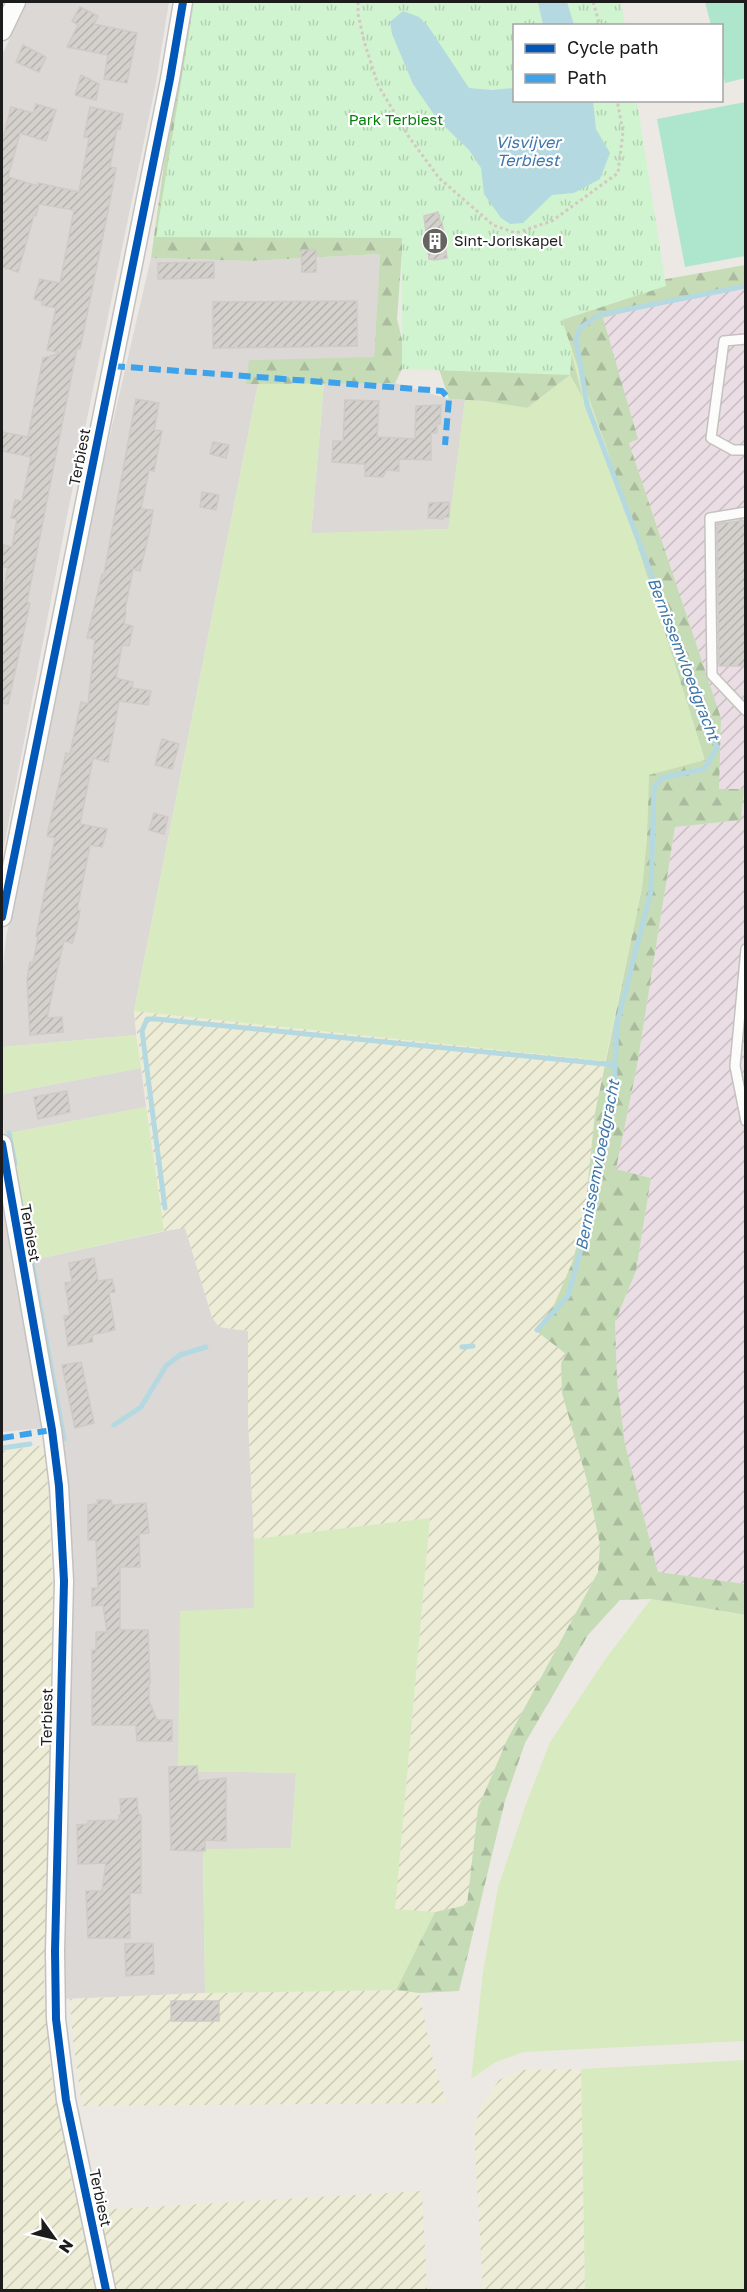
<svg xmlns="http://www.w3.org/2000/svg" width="747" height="2292" viewBox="0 0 747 2292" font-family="'Golos Text',sans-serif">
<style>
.residential{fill:#dbd8d6}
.industrial{fill:url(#industrial-furrows)}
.farmland{fill:url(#farmland-furrows)}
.grass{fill:#d8ebc0}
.forest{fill:url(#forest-firs)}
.park{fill:url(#park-tufts)}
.pitch{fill:#ade6cc}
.water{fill:#b5d9e1}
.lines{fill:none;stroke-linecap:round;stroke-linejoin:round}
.stream{stroke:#b5d9e1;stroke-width:5}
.building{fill:url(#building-hatch);stroke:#cfcac6;stroke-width:1.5}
.service-casing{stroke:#c4c2c0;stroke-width:12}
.minor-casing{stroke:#c4c2c0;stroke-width:21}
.path{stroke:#d7c7c3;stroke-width:3;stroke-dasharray:3 3;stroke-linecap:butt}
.service{stroke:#fcfcfb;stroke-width:9}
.minor{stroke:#fcfcfb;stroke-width:18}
.quiet{stroke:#3da2ea;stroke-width:6;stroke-dasharray:12 6;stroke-linecap:butt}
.cycleway-casing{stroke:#fff;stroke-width:11}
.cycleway{stroke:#0057b8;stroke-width:8}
.labels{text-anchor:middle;stroke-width:4.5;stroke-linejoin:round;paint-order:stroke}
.park-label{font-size:15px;fill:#04800d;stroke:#fff}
.poi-label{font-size:15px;fill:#1c1c1c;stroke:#fff;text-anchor:start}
.street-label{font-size:15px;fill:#1c1c1c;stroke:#fff}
.water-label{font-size:16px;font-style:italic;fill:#4077aa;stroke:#fff}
</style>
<defs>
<pattern id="industrial-furrows" width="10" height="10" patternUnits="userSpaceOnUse" patternTransform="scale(1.5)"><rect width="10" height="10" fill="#eadde4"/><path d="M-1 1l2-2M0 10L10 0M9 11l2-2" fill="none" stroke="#c8bdc3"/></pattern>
<pattern id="farmland-furrows" width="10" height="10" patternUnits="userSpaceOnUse" patternTransform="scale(1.5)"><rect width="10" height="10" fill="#edecd6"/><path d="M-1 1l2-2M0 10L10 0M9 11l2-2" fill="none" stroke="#cbcab7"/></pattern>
<pattern id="forest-firs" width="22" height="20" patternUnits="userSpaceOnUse" patternTransform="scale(1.5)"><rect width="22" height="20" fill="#c6dcb7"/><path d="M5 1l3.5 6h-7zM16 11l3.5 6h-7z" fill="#aabc9d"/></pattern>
<pattern id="park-tufts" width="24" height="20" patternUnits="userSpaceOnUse" patternTransform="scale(1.5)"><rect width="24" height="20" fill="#d0f4cf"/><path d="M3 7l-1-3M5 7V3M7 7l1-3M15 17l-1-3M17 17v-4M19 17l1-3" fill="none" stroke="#b2d1b1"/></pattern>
<pattern id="building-hatch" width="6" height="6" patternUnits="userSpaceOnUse" patternTransform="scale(1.5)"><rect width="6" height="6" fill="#d4d1cd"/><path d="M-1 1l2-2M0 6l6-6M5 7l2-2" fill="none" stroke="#b5b3af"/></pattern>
</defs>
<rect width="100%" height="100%" fill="#ece9e4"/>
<g class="residential">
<path d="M27,2H169L156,83L66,521L2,857V55Z"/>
<path d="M380,254L374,357L246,384H258L134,1011L136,1035L2,1047V976L6,938L97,491L151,258L249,261Z"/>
<path d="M324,383H395L449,399L465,400L449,529L311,534Z"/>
<path d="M141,1068L146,1107L4,1134L2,1094Z"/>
<path d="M2,1204L42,1428L2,1432Z"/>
<path d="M185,1227L212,1317L219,1327L248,1331V1420L254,1539V1608L179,1771L296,1773L291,1848L203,1850L205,1993L64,1999L71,1517L64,1446L28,1261Z"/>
</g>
<path class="industrial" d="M745,284V1584L658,1573L625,1444L617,1381L615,1322L636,1271L651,1178L616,1169L637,1066L675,827L740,820L743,789H718L721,718L629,443L637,439L602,318L675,299Z"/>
<g class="farmland">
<path d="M134,1011L605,1061L595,1113L584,1220L572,1263L554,1305L535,1329L566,1354L587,1481L600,1545L598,1572L507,1740L478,1808L467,1905L435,1912L395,1910L430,1518L254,1539L248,1420V1331L219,1327L212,1317L185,1228L164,1231Z"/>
<path d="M46,1445L53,1594L44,1991L51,2072L68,2163L96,2290H2V1451Z"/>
<path d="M396,1990L419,1993L434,2065L447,2103L82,2106L73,2040L70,1999L205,1993Z"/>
<path d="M581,2069L585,2290H483L475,2149V2125L481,2107L499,2080L519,2070Z"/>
<path d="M422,2191L427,2290H115L96,2210Z"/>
</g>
<g class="grass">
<path d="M562,320L608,452L705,760L647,838L642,888L605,1061L134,1011L258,384L324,383L311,533L448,529L465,400L485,401L527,408L570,375L582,395Z"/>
<path d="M136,1035L141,1068L2,1094V1047Z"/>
<path d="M146,1107L164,1231L28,1261L4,1134Z"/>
<path d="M430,1518L395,1909L435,1912L396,1990L205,1993L203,1849L291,1848L296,1773L178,1771L180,1611L254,1608V1539Z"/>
<path d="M651,1599L745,1615V2041L524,2052L496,2062L471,2079L483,1972L498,1887L526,1804L550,1742L604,1661Z"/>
<path d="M745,2060V2290H585L581,2069Z"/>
</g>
<g class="forest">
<path d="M194,2H283L403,238L397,319L403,344L402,369L395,383L246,384L249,360L374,357L380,254L249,261L151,258L165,157Z"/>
<path d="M745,265V284L675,299L603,318L638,439L629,443L721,718L719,789H744L741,820L675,827L637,1066L616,1169L651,1178L636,1271L615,1322L617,1381L625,1444L658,1572L745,1584L746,1615L651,1599L620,1600L588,1635L525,1743L505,1801L459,1991L419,1993L396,1990L435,1912L467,1905L478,1808L507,1740L598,1572L600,1545L587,1481L562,1393L561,1363L566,1354L535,1330L554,1305L572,1263L584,1220L595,1113L642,888L647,838L649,775L705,760L608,452L566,333L583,398L570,375L527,408L485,401L449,399L432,348L661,280Z"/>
</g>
<path class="park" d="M194,2H621L625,25L514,26V100L637,101L666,286L562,320L572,350L570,375L402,369V238L156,237Z"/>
<g class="pitch">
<path d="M705,2H745V78L725,83L722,68V26L711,25Z"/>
<path d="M745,102V256L685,267L657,119Z"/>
</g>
<g class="water">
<path d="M538,2H567L574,25H543Z"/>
<path d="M403,11L419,17L428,26L469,88L492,90L514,88V100L593,101L596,129L610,153L600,179L574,193L552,195L523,223L510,224L501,218L484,194L481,168L469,150L437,119L413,84L392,34L390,22Z"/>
</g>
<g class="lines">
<g class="stream">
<path d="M9,1133L15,1164"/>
<path d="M165,1208L142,1031L147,1019H156L615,1065"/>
<path d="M32,1261L64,1439"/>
<path d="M537,1330L568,1296L585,1235L614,1089L617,1024L651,891L654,788L662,778L704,769L717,748L587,405L576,340L580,328L599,315L746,286"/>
<path d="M462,1347L473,1346"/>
<path d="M114,1425L141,1407L166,1366L180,1355L206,1347"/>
<path d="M2,1448L30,1444"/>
</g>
</g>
<g class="building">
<path d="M80,7L98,16L94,24L137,33L127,83L104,79L108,55L67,47L78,25L72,21Z"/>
<path d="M23,45L46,57L39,72L16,62Z"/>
<path d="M81,75L99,84L96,100L75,95Z"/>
<path d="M36,104L56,110L46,141L20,133L8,177L38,186V183L79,192L89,138L84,137L90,107L123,114L120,129L117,128L110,167L116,168L110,201L80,349L77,348L27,602L30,603L8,704L2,703V600L8,568L2,566V558L4,545L12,547L17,519L11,518L15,500L22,501L31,457L2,451V432L28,437L43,358L61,353L47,350L56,308L42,305V301L34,299L40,279L60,283L74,210L39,204L36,216L34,215L18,272L2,267V142L11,107L33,113Z"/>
<path d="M438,212L440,222H442L447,258L435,260L429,259L424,216Z"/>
<path d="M301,250H316V272H302Z"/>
<path d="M214,262V278L158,279V263Z"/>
<path d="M357,301V346L213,348V302Z"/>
<path d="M136,399L159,403L154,430L162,431L154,471L149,470L141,509L153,510L150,529L140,571L133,569L125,610L126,611L124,624L133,626L129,646L122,645L116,678L133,682L132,688L151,691L148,705L119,701L108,762L93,758L80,824L107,829L102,847L90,845L77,910H80L76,932L72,943L64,941L54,984L47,1018L62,1017L63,1032L30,1035L27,979L30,962L33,963L38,937L36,936L55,838L47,836L66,753L70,754L81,702L88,704L95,639L87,638L102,574H104Z"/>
<path d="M345,400L379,401L377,437L415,439L416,406L441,405L440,424H437V433H431V460L399,459V471L386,470L383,477L365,476V464L332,462L333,441H343Z"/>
<path d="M213,442L229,445L226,458L210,454Z"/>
<path d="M202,492L219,495L216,510L200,507Z"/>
<path d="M449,502V517H443V519L428,518L429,503Z"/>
<path d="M746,520V666H719L717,524Z"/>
<path d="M162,739L179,744L172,769L155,765Z"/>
<path d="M154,813L168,817L164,834L149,830Z"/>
<path d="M67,1091L70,1112L38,1119L34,1097Z"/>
<path d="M94,1258L98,1281L112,1279L115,1292L109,1293L115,1330L92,1335L93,1342L68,1346L64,1316L70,1315L65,1283L72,1282L69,1263Z"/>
<path d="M81,1362L94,1423L75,1428L62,1365Z"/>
<path d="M97,1500H111L112,1505L146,1503L149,1533L139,1534L140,1567H120V1630H148L150,1683L149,1684V1701L157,1720H172V1741H137L136,1725H92V1650H96V1632H107L103,1605L92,1606V1588H98L96,1540H88V1505L98,1504Z"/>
<path d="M197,1766L198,1781L226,1778V1841L205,1840V1851L171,1850L169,1767Z"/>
<path d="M137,1798L138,1814L141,1815V1893H130V1938H88L86,1891H102L106,1863L78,1864L77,1825L88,1824V1821L119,1820V1815H121L120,1799Z"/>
<path d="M148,1943L153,1944L154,1974L126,1976L125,1944Z"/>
<rect x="171" y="2001" width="48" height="20"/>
</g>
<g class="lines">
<g class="service-casing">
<g id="service">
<path d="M746,339L724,341L711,438L733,450H746"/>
<path d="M746,512L710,518L712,675L746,711"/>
<path d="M746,949L735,1066L746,1121"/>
</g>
</g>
<g class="minor-casing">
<g id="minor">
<path d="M2,31L16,2"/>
<path d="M2,917L170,79L183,2"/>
<path d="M2,1144L52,1430L59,1486L64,1581L55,1951L56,2019L66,2100L106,2290"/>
</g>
</g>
<g class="path">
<path d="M358,2V14L364,41L378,85L409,137L439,178L493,225L516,233L552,221L618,173L623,132L617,100"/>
<path d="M593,2L600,26"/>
</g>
<use href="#service" class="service"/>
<use href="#minor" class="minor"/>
<g class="quiet">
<path d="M113,366L442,391L449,399L445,445"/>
<path d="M2,1438L52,1430"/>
</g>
<g class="cycleway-casing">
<g id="cycleway">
<path d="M2,917L170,79L183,2"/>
<path d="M2,1144L52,1430L59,1486L64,1581L55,1951L56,2019L66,2100L106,2290"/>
</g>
</g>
<use href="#cycleway" class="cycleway"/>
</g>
<defs>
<g id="building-disc" transform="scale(1.35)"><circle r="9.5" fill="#656462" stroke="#fff"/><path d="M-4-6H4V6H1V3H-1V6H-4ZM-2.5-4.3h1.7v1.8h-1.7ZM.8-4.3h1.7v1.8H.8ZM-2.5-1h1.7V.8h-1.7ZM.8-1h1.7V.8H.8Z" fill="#fff"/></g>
</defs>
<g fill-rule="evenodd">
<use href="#building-disc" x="435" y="241"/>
</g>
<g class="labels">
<g class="park-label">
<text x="396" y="125">Park Terbiest</text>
</g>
<g class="poi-label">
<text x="454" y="246">Sint-Joriskapel</text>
</g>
<g class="street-label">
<text transform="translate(80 457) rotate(-79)" y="5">Terbiest</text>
<text transform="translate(30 1233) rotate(80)" y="5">Terbiest</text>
<text transform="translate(47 1717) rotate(-89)" y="5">Terbiest</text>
<text transform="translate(100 2198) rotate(78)" y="5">Terbiest</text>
</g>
<g class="water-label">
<text x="528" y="148">Visvijver<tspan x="528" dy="18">Terbiest</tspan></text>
<text transform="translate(684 659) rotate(69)" y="6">Bernissemvloedgracht</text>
<text transform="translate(597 1165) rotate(-79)" y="6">Bernissemvloedgracht</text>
</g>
</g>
<rect width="747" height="2292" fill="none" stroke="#1c1c1c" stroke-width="6"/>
<rect x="513" y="24" width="210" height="78" fill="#ffffff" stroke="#a4a4a4" stroke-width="1.5"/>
<rect x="525" y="44" width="30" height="9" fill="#0057b8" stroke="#a4a4a4" stroke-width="1.5"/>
<text x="567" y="54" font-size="18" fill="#1c1c1c">Cycle path</text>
<rect x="525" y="74" width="30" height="9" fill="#3da2ea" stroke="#a4a4a4" stroke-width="1.5"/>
<text x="567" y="84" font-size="18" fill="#1c1c1c">Path</text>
<g transform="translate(54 2238) rotate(124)" stroke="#ffffff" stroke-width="4.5" paint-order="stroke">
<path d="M0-4.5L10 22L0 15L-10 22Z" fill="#1c1c1c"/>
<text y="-9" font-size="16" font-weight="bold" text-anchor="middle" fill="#1c1c1c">N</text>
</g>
</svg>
